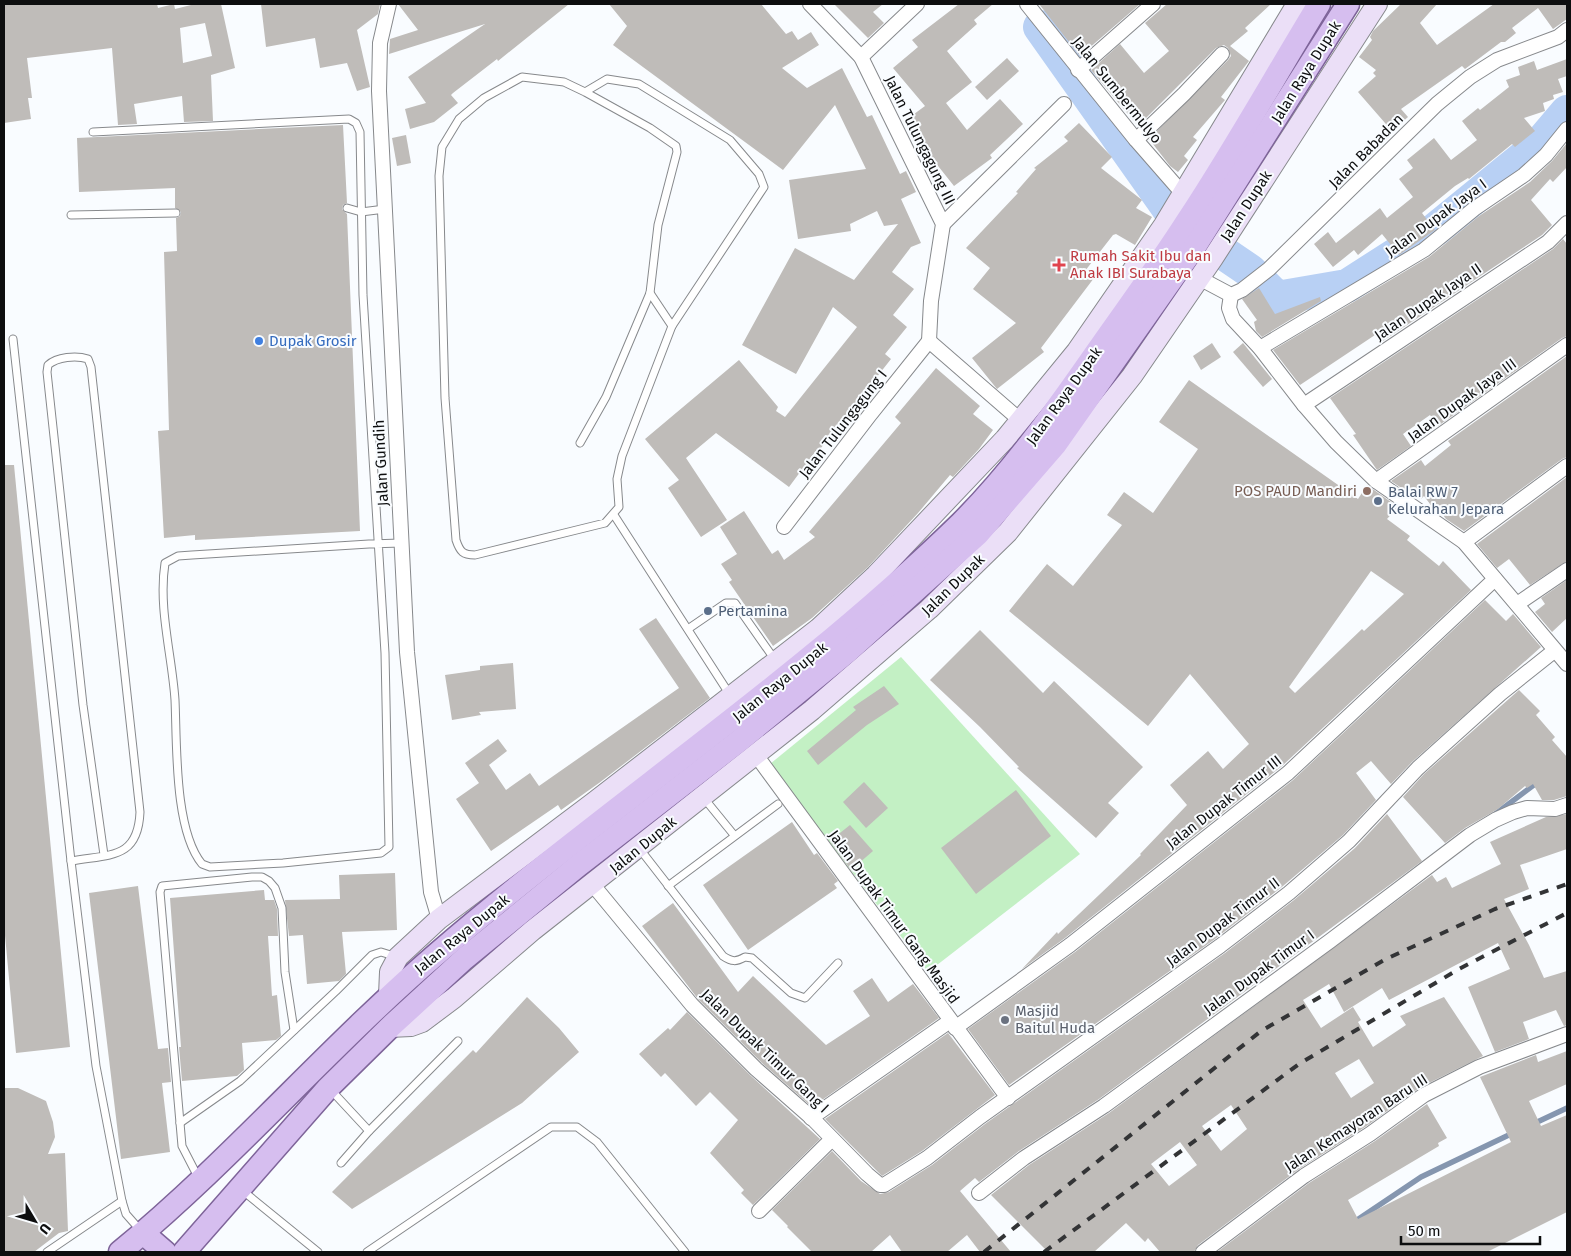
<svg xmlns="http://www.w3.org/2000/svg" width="1571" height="1256" viewBox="0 0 1571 1256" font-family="'Fira Sans',sans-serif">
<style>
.green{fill:#c3f0c4}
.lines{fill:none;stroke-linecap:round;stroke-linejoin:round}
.stream{stroke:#8596af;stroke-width:5.5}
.river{stroke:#b8d0f4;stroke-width:34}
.building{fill:#bfbcb9;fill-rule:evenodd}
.service-casing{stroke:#87898c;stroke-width:9}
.minor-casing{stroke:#87898c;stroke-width:16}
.secondary-casing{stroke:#87898c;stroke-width:22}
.primary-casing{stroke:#7e6499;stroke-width:25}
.service{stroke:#fff;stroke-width:7}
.minor{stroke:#fff;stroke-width:14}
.secondary{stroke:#ebdff7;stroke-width:20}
.primary{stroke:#d6beef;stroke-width:22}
.rail{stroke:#333436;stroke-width:4;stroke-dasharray:9 9;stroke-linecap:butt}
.health-dot{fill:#e0444e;stroke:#f9fcff;stroke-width:2}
.shop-dot{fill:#3f7fe0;stroke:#f9fcff;stroke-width:2}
.education-dot{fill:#8d6e63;stroke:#f9fcff;stroke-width:2}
.service-dot{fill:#5c6f8a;stroke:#f9fcff;stroke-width:2}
.worship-dot{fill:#6b7280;stroke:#f9fcff;stroke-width:2}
.labels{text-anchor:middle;stroke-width:4;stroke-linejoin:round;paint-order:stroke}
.street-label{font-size:15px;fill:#0d0e0f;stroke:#f9fcff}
.health-label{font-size:15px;fill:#be3a42;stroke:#f9fcff;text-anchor:start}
.shop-label{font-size:15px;fill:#366cbe;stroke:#f9fcff;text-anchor:start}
.education-label{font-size:15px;fill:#785e54;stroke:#f9fcff;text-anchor:end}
.service-label{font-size:15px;fill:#4e5e75;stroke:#f9fcff;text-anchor:start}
.worship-label{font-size:15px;fill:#5b616d;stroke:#f9fcff;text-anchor:start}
</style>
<rect width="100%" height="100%" fill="#f9fcff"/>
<path class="green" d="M901,657L1080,854L928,972L770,764Z"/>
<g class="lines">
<g class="stream">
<path d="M1494,815L1539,781"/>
<path d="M1533,1124L1567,1108"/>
<path d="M1354,1222L1421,1177L1513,1133"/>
</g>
<path class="river" d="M1040,27L1178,222L1250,271L1277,298L1347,286L1436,229L1539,145L1567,112"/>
</g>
<g class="building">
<path d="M4,4H157L158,8L174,4L175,9L195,4H221L235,68L211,75L213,121L184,122L182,96L134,104L137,124L118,125L112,48L27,58L32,98H28L31,119L4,123ZM205,23L212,56L183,63L180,28Z"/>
<path d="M261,4H380L378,14L357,30L370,87L357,91L347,63L320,68L315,38L266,47Z"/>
<path d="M398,4H569L498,61L497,59L453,93L451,95L458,103L434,122L410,129L405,109L426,103L408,77L485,24L389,54L390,39L418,30Z"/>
<path d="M609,4H761L786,34L792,31L798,40L811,32L819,45L782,68L807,88L842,68L867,117L872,115L900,174L906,171L916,192L901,199L921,243L911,247L892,272L914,289L893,315L907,327L885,354L891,359L817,453L815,452L789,487L716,433L686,458L727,520L701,537L668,488L679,480L645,439L739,360L778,407L776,411L785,417L857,327L833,307L796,374L742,345L795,248L854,280L898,224L884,226L877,211L850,224L851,231L798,239L789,180L866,169L835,105L783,170L613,45L627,26Z"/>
<path d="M834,4H883L873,12L884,23L868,38Z"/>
<path d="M959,4H993L974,20L977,24L947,51L972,82L946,103L967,130L1000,99L1023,124L990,155L992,158L954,186L915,137L918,134L915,130L917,128L910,117L925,106L893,68L918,47L912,40Z"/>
<path d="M1039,4H1140L1080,56Z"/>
<path d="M1167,4H1271L1245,28L1248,31L1230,46L1249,61L1221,97L1225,100L1193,137L1197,140L1184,156L1188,160L1178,172L1170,166L1149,139L1228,60L1231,56L1228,48L1224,45L1216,48L1138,126L1091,70L1120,44L1144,73L1169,51L1145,23Z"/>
<path d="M1401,4H1437L1420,23L1437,45L1494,4H1567V19L1553,29L1538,8L1512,28L1516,33L1505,42H1501L1465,69L1462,66L1401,109L1408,117L1392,131L1358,92L1376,76L1373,73L1376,70L1359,57L1372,40L1370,37L1373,31Z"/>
<path d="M1007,58L1019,71L987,100L975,87Z"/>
<path d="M1567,59V76L1558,79L1563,92L1553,95L1554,99L1543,103L1545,111L1524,118L1535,131L1515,147L1512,144L1469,179L1468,178L1455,186L1422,213L1435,230L1399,255L1382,234L1358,255L1354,250L1333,267L1314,244L1328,232L1336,243L1380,208L1387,218L1413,197L1399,179L1413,168L1407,160L1434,138L1451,160L1477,140L1462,121L1478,108L1480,110L1509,87L1506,80L1520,75L1518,67L1534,61L1537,70Z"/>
<path d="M1079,123L1112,157L1101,168L1142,200L1136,208L1152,217L1135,245L1116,234L1113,235L1085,271L1094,278L1041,348L1044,352L997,389L972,358L1016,323L973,289L990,268L966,248L1018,193L1016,192L1036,169L1034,168L1068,141L1064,137Z"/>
<path d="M343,125L347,203L343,205L342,209L347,214L360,531L195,540V535L164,538L158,431L169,430L164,252L177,251L176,218L180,216L181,212L175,208V188L79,192L77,138Z"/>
<path d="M406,135L411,163L397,166L392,138Z"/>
<path d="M1567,143V167L1553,182L1550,179L1531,200L1552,225L1542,235L1380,343L1375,335L1300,385L1273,350L1429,257L1479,216L1530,182L1552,161Z"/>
<path d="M1563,239L1567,244V336L1562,338L1438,426L1430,415L1403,434L1411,446L1377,470L1353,435L1356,434L1330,398L1553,249Z"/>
<path d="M1259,288L1275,314L1320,297L1321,301L1262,337L1256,331L1254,322L1257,320L1242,299Z"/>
<path d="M1212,343L1221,357L1201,370L1193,356Z"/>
<path d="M1243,343L1272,379L1263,387L1233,352Z"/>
<path d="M1567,356V457L1562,459L1464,531L1446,519L1440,511L1436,512L1424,496L1421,499L1413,489L1409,493L1391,481L1421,460L1425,466L1451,445L1448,441Z"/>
<path d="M936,368L980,406L973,414L993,430L979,449L953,477L950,475L918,513L868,567L812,618L773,646L729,582L732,580L721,564L737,554L720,527L744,511L772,554L778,550L784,560L815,537L809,532L901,423L895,417Z"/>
<path d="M1189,380L1358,499L1367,485L1398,507L1387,519L1410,536L1407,540L1439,566L1443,561L1471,590L1282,766L1065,938L1022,969L1057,932L1058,934L1141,855L1140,854L1187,805L1170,785L1208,751L1223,769L1249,744L1190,674L1148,726L1009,611L1047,564L1073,586L1122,525L1107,515L1124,492L1153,513L1198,449L1159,422ZM1371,571L1404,594L1364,631L1362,629L1295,693L1289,687Z"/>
<path d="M4,465H14L70,1047L16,1053L4,925Z"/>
<path d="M1567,477V561L1530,585L1509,559L1497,568L1477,544Z"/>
<path d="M1567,580V618L1552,632L1535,612L1545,604L1541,598Z"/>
<path d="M1485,600L1506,621L1513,614L1541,647L1412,762L1391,784L1371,761L1356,773L1376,800L1343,835L1283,886L1215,939L1009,1085L968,1029L1075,952L1293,780Z"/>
<path d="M656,618L710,698L599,783L561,810L558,805L491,851L456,799L479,783L465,763L498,739L507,751L489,765L506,790L530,773L539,786L679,688L639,629Z"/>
<path d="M980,630L1043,693L1054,681L1143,767L1108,803L1119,813L1096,838L1017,768L1019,767L980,727L930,680Z"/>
<path d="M513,663L516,709L479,712L481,715L452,720L445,675L480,670V666Z"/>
<path d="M884,686L899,704L867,725L818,765L807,751L856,710L853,707Z"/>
<path d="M1519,690L1540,711L1536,715L1555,737L1552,740L1567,757V796L1554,800H1542L1533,784L1527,788L1525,786L1498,809L1465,828L1445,843L1403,797L1424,774Z"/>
<path d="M864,782L888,808L866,828L843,802Z"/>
<path d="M1016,790L1051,836L976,894L941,848Z"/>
<path d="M1387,814L1422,861L1099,1099L1019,1151L979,1182L975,1178L960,1191L1011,1252H980L967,1235L947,1252H902L890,1235L871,1252H812L787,1227L788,1226L772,1210L832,1151L861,1181L880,1194L889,1192L932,1165L985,1124L1225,953L1294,900L1355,848Z"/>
<path d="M1567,814V849L1520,865L1529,889L1504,899L1529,945L1544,978L1567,971V1025L1564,1026L1556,1010L1523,1022L1529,1039L1495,1052L1468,987L1510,969L1498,943L1389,1000L1382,988L1344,1012L1329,984L1303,1000L1321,1028L1353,1007L1361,1020L1358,1022L1373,1047L1406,1025L1400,1016L1444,997L1483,1056L1419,1088L1365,1127L1299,1169L1198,1245L1194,1252H1160L1148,1238L1145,1242L1126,1223L1094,1252H1048L991,1195L1029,1165L1109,1113L1432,875L1437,882L1446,877L1452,888L1501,864L1490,842L1546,817ZM1359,1059L1374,1083L1351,1098L1335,1073ZM1231,1105L1247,1129L1221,1151L1202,1126ZM1180,1142L1197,1165L1169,1186L1151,1164Z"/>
<path d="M792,822L814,855L817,853L838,881L834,884L837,888L748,950L703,885Z"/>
<path d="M850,825L873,851L851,870L830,841Z"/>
<path d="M395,873L397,930L342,932L346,974L339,981L307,984L303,935L289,936L285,900L340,899L339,875Z"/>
<path d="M138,886L158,1049L168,1048L171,1082L162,1083L170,1152L121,1159L89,893Z"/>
<path d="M264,890L265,900H274L277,909L278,936H268L272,996L277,995L281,1036L276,1040L242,1043L244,1070L237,1076L182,1081L179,1047H181L170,898Z"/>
<path d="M673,903L738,992L753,976L826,1045L870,1016L853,991L872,978L888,1002L913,984L939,1018L812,1107L762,1063L698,999L642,926Z"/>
<path d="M527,997L559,1028L579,1052L522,1103L352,1209L332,1192L473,1050L476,1053Z"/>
<path d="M687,1012L750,1075L820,1139L753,1205L741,1193L744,1190L710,1153L738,1120L710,1092L696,1106L665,1073L661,1077L639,1054L668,1028L670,1030Z"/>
<path d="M948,1033L995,1095L922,1151L882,1176L825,1119Z"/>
<path d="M1567,1051V1084L1529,1101L1541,1126L1567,1115V1212L1487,1252H1217L1309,1183L1375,1141L1427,1104L1447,1138L1438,1143L1439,1146L1348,1200L1358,1219L1511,1142L1480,1077L1536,1055L1538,1062Z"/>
<path d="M4,1088H18L46,1101L53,1122L55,1137L48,1154L65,1153L68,1231L59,1233L34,1252H4Z"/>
</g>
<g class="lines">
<g class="service-casing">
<g id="service">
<path d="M93,132L349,119L356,123L360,132L363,295L385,653L389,847L381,853L283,863L210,867L202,864C174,830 177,743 175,700C172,655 158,608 165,563L178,556L192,555L369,544L401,543"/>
<path d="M347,208L361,212L385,209"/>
<path d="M71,215L176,213"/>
<path d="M650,293L672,326"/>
<path d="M13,339L71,861L96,1066L122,1201L126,1214L141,1231"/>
<path d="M580,443L606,397L650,293L658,225L677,152L676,146L650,128L585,92L564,82L522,77L484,98L459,119L442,147L439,176L445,398L456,540C460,552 463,555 475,555L605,523L619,507L617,479L622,456L672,326L764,187L759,174L730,140L639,84L607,79L585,92"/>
<path d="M614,515L730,695"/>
<path d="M688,629L726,603H735L775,660"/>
<path d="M703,797L734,835"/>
<path d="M639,848L723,956C732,962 736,962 745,957L752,958L791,993L805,998L838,963"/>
<path d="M71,861C109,854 138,860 140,812L91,367L88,359C76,355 57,357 48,365L47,372L83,705L104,855"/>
<path d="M668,886L778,804"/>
<path d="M330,1089L369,1131"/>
<path d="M180,1123L240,1081L336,991L372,955L381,952L397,957"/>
<path d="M341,1163L369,1131L458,1041"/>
<path d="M199,1179L182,1146L160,892L162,886L252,877H262L269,881L275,888L282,908L285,972L294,1030"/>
<path d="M243,1191L318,1252"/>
<path d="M47,1252L122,1201"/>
<path d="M367,1252L551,1127H577L597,1142L685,1252"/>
</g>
</g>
<g class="minor-casing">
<g id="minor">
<path d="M389,4L380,43L379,91L407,652L431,892L439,919"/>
<path d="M810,4L861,57L943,224L931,301L929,341"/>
<path d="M1027,4L1136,140L1184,195"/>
<path d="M861,57L917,4"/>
<path d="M1078,70L1153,4"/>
<path d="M1136,140L1184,94L1222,54"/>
<path d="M943,224L1064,104"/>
<path d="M1199,278L1231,295L1242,290L1269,269L1437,104L1470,77L1497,60L1558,37L1567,30"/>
<path d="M1231,295L1229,308L1233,319L1260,348L1304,405L1336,442L1376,481L1464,542L1567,664"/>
<path d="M929,341L1020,420"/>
<path d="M1260,348L1424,250L1474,209L1524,175L1546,155L1567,129"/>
<path d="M1304,405L1548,242L1567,223"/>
<path d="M1376,481L1567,345"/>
<path d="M784,527L869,416L929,341"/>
<path d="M1464,542L1567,466"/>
<path d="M1517,604L1567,570"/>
<path d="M756,755L1008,1098"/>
<path d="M593,885L692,1005L756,1069L814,1120L867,1174L880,1185H884L927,1158L980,1117L1220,946L1289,893L1349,841L1418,768L1500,694L1554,651"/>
<path d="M955,1028L1070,945L1288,773L1495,579"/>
<path d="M811,1118L950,1021"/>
<path d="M979,1193L1024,1158L1104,1106L1330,941L1470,835L1495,820L1513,812L1527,808L1555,809L1567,805"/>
<path d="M759,1211L832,1139"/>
<path d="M1203,1252L1304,1176L1370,1134L1424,1095L1479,1067L1567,1034"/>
</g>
</g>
<g class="secondary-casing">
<g id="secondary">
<path d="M389,995L390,972L398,957L439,919L593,803L818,629L876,575L1005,439L1077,351L1164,225L1297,4"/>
<path d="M390,1027L411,1026L422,1022L454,998L533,930L812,710L929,609L1008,532L1132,376L1213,258L1377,4"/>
</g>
</g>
<g class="primary-casing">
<g id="primary">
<path d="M143,1233L165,1252"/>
<path d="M120,1252C233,1159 328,1047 439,952C610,805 799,681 961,523C1012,472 1056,410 1097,351C1127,308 1159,265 1187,221C1234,150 1275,76 1319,4"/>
<path d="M184,1252L328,1088L390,1027L464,959L579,865L739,741L846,653L978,534L1056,444L1196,245L1348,4"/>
</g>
</g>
<use href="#service" class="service"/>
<use href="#minor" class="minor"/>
<use href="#secondary" class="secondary"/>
<use href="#primary" class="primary"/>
<g class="rail">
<path d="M984,1252L1261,1031L1386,959L1495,909L1567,884"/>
<path d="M1044,1252L1299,1064L1459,969L1567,913"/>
</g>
</g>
<path class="health-dot" d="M1056.5 257.5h5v5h5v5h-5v5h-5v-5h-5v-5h5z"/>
<circle class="shop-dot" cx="259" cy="341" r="5"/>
<circle class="education-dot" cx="1367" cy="491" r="5"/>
<g class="service-dot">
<circle cx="1378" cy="501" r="5"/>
<circle cx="708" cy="611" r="5"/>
</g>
<circle class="worship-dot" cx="1005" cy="1020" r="5"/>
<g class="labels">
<g class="street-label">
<text transform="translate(1306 72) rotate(-58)" y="5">Jalan Raya Dupak</text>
<text transform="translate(1117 90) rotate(51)" y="5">Jalan Sumbermulyo</text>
<text transform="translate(920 140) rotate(64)" y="5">Jalan Tulungagung III</text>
<text transform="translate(1366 151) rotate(-45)" y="5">Jalan Babadan</text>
<text transform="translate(1246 206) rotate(-57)" y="5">Jalan Dupak</text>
<text transform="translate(1436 218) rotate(-36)" y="5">Jalan Dupak Jaya I</text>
<text transform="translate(1428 302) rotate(-34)" y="5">Jalan Dupak Jaya II</text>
<text transform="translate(1064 396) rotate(-54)" y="5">Jalan Raya Dupak</text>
<text transform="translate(1462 400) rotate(-36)" y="5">Jalan Dupak Jaya III</text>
<text transform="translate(843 424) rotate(-52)" y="5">Jalan Tulungagung I</text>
<text transform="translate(381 463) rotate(-93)" y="5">Jalan Gundih</text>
<text transform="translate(953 585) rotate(-44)" y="5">Jalan Dupak</text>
<text transform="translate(780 682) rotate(-39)" y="5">Jalan Raya Dupak</text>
<text transform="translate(1224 802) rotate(-38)" y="5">Jalan Dupak Timur III</text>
<text transform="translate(643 845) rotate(-39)" y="5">Jalan Dupak</text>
<text transform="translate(894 917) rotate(54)" y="5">Jalan Dupak Timur Gang Masjid</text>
<text transform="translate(1223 922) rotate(-37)" y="5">Jalan Dupak Timur II</text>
<text transform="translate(462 934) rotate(-39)" y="5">Jalan Raya Dupak</text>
<text transform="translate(1259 972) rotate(-36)" y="5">Jalan Dupak Timur I</text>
<text transform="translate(765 1051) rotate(44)" y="5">Jalan Dupak Timur Gang I</text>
<text transform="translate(1356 1123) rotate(-33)" y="5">Jalan Kemayoran Baru III</text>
</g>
<g class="health-label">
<text x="1070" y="261">Rumah Sakit Ibu dan<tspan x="1070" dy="17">Anak IBI Surabaya</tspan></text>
</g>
<g class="shop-label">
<text x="269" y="346">Dupak Grosir</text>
</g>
<g class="education-label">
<text x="1357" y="496">POS PAUD Mandiri</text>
</g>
<g class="service-label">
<text x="1388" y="497">Balai RW 7<tspan x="1388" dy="17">Kelurahan Jepara</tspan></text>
<text x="718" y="616">Pertamina</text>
</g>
<g class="worship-label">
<text x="1015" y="1016">Masjid<tspan x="1015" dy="17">Baitul Huda</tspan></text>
</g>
</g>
<rect width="1571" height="1256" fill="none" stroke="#0d0e0f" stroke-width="10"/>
<g transform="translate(35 1221) rotate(128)" stroke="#f9fcff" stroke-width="4" paint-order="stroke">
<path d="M0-4L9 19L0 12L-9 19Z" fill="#0d0e0f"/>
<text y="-8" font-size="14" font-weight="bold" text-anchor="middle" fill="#0d0e0f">U</text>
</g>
<path d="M1401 1236v8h139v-8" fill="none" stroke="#0d0e0f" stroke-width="2.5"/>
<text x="1408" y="1236" font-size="15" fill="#0d0e0f" stroke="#f9fcff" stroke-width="4" paint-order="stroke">50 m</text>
</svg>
